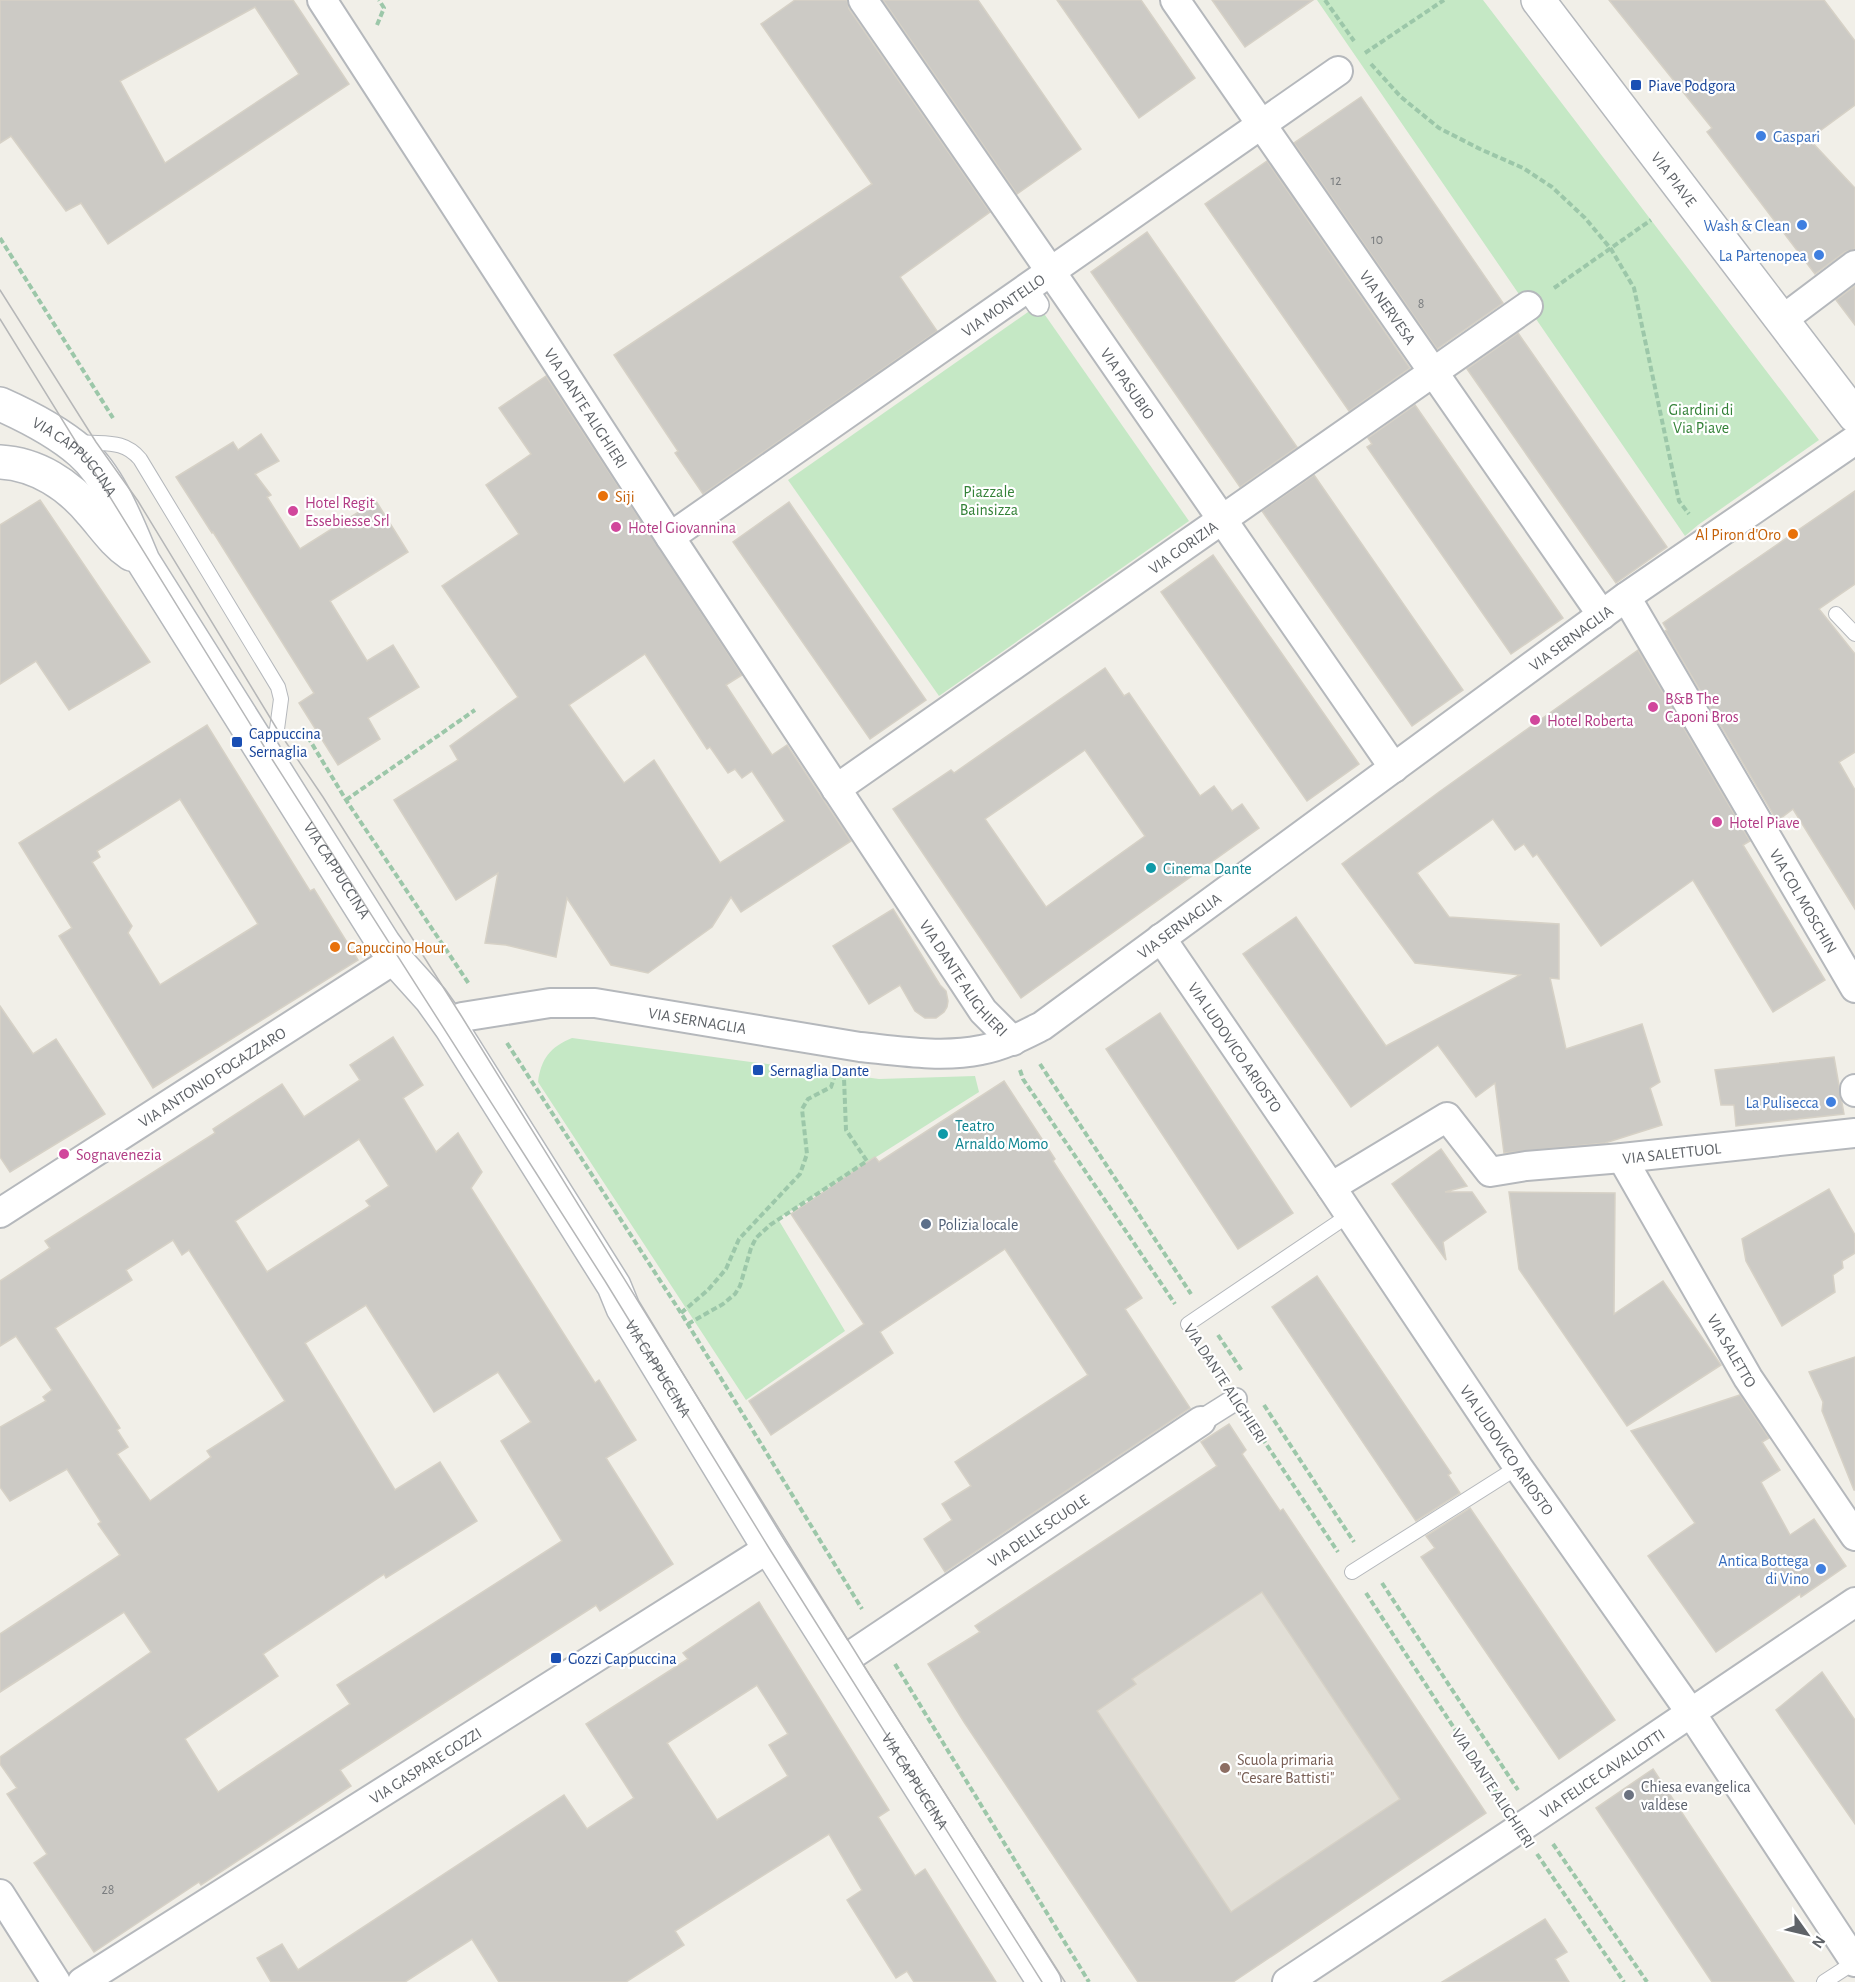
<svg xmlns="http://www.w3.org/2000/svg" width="1855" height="1982" viewBox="0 0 1855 1982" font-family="'Alegreya Sans',sans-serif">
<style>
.education{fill:#e1ded6}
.green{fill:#c5e8c5}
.building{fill:#cccac5;stroke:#d6d1c6;stroke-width:1.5;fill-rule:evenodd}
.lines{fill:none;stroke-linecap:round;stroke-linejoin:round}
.service-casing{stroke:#b5b8bc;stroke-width:16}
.pedestrian-casing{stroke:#b5b8bc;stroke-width:24}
.minor-casing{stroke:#b5b8bc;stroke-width:32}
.tertiary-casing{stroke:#b5b8bc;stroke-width:36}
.path{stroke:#9cc7a9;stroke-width:4;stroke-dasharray:6 3;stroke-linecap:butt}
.service{stroke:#fff;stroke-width:14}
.pedestrian{stroke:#fff;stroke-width:21}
.minor{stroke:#fff;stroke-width:28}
.tertiary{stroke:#fff;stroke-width:33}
.tram{stroke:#b6b7b8;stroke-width:1.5}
.transit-dot{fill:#1a4fb4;stroke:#fff;stroke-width:2}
.shop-dot{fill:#3f7fe0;stroke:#fff;stroke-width:2}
.food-dot{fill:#e8710a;stroke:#fff;stroke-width:2}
.hotel-dot{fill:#d1479c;stroke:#fff;stroke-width:2}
.culture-dot{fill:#0f9aa8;stroke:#fff;stroke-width:2}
.service-dot{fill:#5c6f8a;stroke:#fff;stroke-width:2}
.education-dot{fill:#8d6e63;stroke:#fff;stroke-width:2}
.worship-dot{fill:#6b7280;stroke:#fff;stroke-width:2}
.labels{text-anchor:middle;stroke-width:4.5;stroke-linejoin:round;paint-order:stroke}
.number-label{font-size:14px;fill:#7a7d7f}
.transit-label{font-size:16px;fill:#164399;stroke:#fff;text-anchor:start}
.shop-label{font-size:16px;fill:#366cbe;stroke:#fff;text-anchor:end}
.street-label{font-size:16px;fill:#5f6368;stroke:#fff}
.park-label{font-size:16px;fill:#348238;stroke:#fff}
.food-label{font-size:16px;fill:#c56008;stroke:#fff;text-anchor:start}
.hotel-label{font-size:16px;fill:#b23c85;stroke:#fff;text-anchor:start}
.culture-label{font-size:16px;fill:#0d838f;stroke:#fff;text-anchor:start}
.service-label{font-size:16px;fill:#4e5e75;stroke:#fff;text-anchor:start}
.education-label{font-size:16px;fill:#785e54;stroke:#fff;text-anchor:start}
.worship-label{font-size:16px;fill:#5b616d;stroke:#fff;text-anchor:start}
</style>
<rect width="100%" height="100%" fill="#f1efe8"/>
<path class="education" d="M1283,1509L1486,1813L1233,1982H1138L965,1722Z"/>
<g class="green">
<path d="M1317,0H1483L1819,440L1698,525L1685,536Z"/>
<path d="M1038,305L1189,521L939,696L788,480Z"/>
<path d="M572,1038L879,1079L975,1076L979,1092L778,1219L845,1331L746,1400L538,1082C541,1059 550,1047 572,1038Z"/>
</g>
<g class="building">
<path d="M0,0H293L349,84L108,244L81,203L66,211L11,136L0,143ZM255,7L299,74L165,163L120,81Z"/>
<path d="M795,0H847L849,9L990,212L900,277L937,331L703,494L675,453L678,451L614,355L872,184L761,24Z"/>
<path d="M883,0H978L1081,149L1017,194Z"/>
<path d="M1057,0H1141L1195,78L1139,118Z"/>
<path d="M1212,0H1313L1245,47Z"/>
<path d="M1609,0H1824L1855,41V105L1809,139L1855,188V249L1845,252L1815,274L1707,132L1712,128Z"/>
<path d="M1361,97L1503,303L1437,349L1294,143Z"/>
<path d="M1267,161L1410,368L1349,411L1205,204Z"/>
<path d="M1147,232L1297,447L1240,487L1091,272Z"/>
<path d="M1855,286V325L1836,300Z"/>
<path d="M1518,333L1667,547L1616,583L1467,369Z"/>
<path d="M546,376L742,675L726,685L772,755L787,745L851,841L741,912L731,897L712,927L648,973L611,965L567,898L556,957L506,945L485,943L498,873L456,900L394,800L458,760L450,746L518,697L442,586L519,534L486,485L531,454L499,408ZM645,654L707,749L710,747L728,773L735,769L742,778L752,771L785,821L720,863L654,760L624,783L569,705Z"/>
<path d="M1415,405L1563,618L1511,654L1367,447L1372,444L1368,438Z"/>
<path d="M261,434L279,461L255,474L271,495L267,497L300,549L376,501L408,552L330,601L367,661L393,645L419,687L368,718L380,739L338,765L299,703L314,693L213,532L212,533L176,477L233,442L238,450Z"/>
<path d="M1314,475L1463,690L1412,726L1262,511Z"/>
<path d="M1855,491V584L1819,609L1855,654V752L1839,762L1855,790V909L1793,809L1777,821L1665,631L1667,630L1663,623Z"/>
<path d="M40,500L150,662L69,710L36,661L0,684V525Z"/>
<path d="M789,502L926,700L870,739L733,542Z"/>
<path d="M1213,555L1359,764L1307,801L1161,592Z"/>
<path d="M1638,650L1750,841L1743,845L1825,980L1773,1012L1693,880L1601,946L1537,854L1533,857L1524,844L1515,850L1493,819L1417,873L1449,917L1559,924V979L1550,978L1566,1049L1642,1024L1660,1082L1650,1088L1662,1125L1605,1143L1504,1153L1495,1083L1476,1097L1438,1045L1351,1107L1243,954L1296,917L1386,1046L1520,975L1415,963L1342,864L1439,792Z"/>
<path d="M1105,668L1124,696L1129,693L1200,796L1214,786L1232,811L1242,804L1259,828L1021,998L893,809L951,770L954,773ZM1085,750L1145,836L1046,907L985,819Z"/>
<path d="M207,725L310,891L314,889L358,960L153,1088L59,936L72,928L19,843ZM180,799L258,924L160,985L128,933L132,926L92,862L100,857L97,851Z"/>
<path d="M893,909L940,985L946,991L948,1001L947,1007L944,1012L936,1018H925L915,1011L900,985L869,1004L833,946Z"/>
<path d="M0,1006L33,1054L56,1039L105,1114L10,1172L0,1157Z"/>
<path d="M1160,1013L1293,1213L1238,1249L1106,1049Z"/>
<path d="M393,1037L423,1085L403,1098L436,1152L458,1133L482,1172L471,1188L595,1383L599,1380L636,1440L606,1458L673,1564L600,1611L596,1605L340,1770L351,1786L201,1885L199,1882L94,1952L34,1863L47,1854L7,1794L17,1788L0,1764V1757L151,1652L124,1612L0,1692V1634L120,1555L98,1524L101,1522L67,1469L10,1501L0,1487V1427L46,1401L43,1397L52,1390L16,1336L0,1346V1281L50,1248L45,1241L215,1133L213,1129L282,1084L304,1117L360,1080L350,1065ZM359,1139L389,1186L366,1201L370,1206L267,1272L235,1221ZM173,1240L182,1255L189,1250L285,1401L207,1451L211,1457L150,1501L117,1454L128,1447L117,1430L120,1428L55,1328L132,1280L126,1270ZM366,1305L434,1412L498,1372L531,1422L501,1441L562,1541L337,1685L350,1704L218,1792L185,1739L278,1676L263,1654L384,1574L386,1578L477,1521L440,1462L395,1490L305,1343Z"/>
<path d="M1834,1057L1844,1114L1736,1126L1734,1105H1721L1715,1070Z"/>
<path d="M1004,1081L1055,1159L1053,1161L1142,1298L1125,1309L1190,1408L945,1572L924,1539L952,1520L942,1504L971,1486L955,1462L1088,1375L1005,1249L880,1332L893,1353L771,1435L749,1401L864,1324L791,1214L875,1157L879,1162Z"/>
<path d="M1441,1149L1467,1186L1445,1192H1472L1486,1212L1443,1242L1446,1260L1392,1184Z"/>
<path d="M1829,1189L1855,1235V1253L1842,1261L1843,1268L1833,1275L1835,1292L1782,1326L1746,1261L1742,1239Z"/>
<path d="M1509,1192L1615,1193L1614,1314L1663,1281L1721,1365L1627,1426L1519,1269Z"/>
<path d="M1317,1276L1451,1473L1448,1475L1460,1493L1416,1521L1272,1307Z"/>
<path d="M1855,1357V1490H1854L1822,1411L1823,1402L1809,1372Z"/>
<path d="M1740,1395L1769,1438L1762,1442L1780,1470L1761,1482L1790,1535L1814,1519L1846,1566L1801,1597L1800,1594L1716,1652L1648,1556L1695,1523L1631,1431Z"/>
<path d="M1229,1424L1246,1450L1242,1454L1280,1511L1283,1509L1486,1813L1233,1982H1138L964,1722L928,1664L980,1632L975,1626L1217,1466L1201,1442ZM1262,1592L1400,1799L1231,1912L1097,1711L1136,1684L1132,1679Z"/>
<path d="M1470,1508L1615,1720L1559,1759L1421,1557L1435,1548L1426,1536Z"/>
<path d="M759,1602L889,1810L878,1817L915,1876L925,1869L996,1982H914L907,1971L896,1978L847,1900L862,1890L829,1834L675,1931L684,1945L626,1982H499L472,1939L405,1982H271L257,1958L282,1944L298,1970L564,1795L587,1829L634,1798L586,1724L688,1659L683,1653ZM757,1685L788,1734L769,1745L788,1776L717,1820L667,1743Z"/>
<path d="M1822,1672L1855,1720V1824L1776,1710Z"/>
<path d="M1653,1769L1794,1982H1712L1596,1808Z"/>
<path d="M1545,1919L1567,1952L1555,1959L1569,1982H1442Z"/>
</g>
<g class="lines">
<g class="service-casing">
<g id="service">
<path d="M76,441C100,446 122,437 140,459L278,687L281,699L277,729"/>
<path d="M1836,614L1855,634"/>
<path d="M1188,1324L1349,1215"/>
<path d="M1352,1572L1518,1467"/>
<path d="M1824,1982L1855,1962"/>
</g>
</g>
<g class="pedestrian-casing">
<g id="pedestrian">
<path d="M1026,288L1038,305"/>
<path d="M1201,1421L1236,1399"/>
</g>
</g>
<g class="minor-casing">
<g id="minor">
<path id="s1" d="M322,0L670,537L983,1011L1013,1041"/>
<path id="s2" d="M863,0L1394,768"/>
<path id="s3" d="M1175,0L1602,615"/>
<path d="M1782,320L1855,265"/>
<path id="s4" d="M670,537L1338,71"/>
<path id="s5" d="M1626,597L1855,988"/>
<path id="s6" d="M836,789L1528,306"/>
<path id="s7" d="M1161,938L1331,1187L1518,1467L1691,1713L1855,1962"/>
<path id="s8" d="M462,1017L550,1003H595L860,1047C899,1051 942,1058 981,1050C1003,1046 1022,1036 1042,1026L1626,597L1855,440"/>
<path d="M1855,1089V1092"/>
<path id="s9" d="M1622,1158L1748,1378L1855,1536"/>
<path id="s10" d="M1331,1187L1447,1117L1490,1172L1526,1166L1622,1158L1855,1133"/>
<path id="s11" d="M0,1213L395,959"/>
<path id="s12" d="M841,1662L1201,1421"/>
<path d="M0,1894L56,1982"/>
<path id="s13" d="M82,1982L769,1548"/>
<path id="s14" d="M1287,1982L1535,1818L1855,1602"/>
</g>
</g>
<g class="tertiary-casing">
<g id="tertiary">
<path id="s15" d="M1538,0L1855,416"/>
<path id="s16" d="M0,404C27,416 58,432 81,452C110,477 128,526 143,561L384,944L395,959L431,999L451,1027L614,1286L623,1308L769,1548L1044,1982"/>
<path d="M0,462C37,464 69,485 92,513C105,528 115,543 131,554"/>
</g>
</g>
<g class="path">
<path d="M1325,0L1354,41"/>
<path d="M377,25L384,8L379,0"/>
<path d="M1365,53L1444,0"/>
<path d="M1371,64L1401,97L1439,128L1480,149L1523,168L1552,187L1585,218L1611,249L1634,288L1679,501L1689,514"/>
<path d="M0,238L113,418"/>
<path d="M1554,288L1651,220"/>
<path d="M303,729L346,800L469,984"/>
<path d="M346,800L475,710"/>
<path d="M507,1043L681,1313L862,1609"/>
<path d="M1040,1064L1191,1294"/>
<path d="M1020,1070L1023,1079L1175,1304"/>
<path d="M681,1313L708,1290L726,1269L739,1239L800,1174L807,1154L802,1109L808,1099L831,1087L835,1075"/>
<path d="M688,1324L723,1304L735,1294L740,1286L751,1248L756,1238L770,1225L867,1161L846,1130L844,1078"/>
<path d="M1218,1335L1242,1371"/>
<path d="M1202,1345L1220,1374"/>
<path d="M1264,1405L1354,1542"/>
<path d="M1252,1423L1338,1552"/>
<path d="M1382,1583L1518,1790"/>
<path d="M1366,1593L1501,1800"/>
<path d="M895,1664L1089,1982"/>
<path d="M1553,1844L1647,1982"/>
<path d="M1537,1854L1624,1982"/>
</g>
<use href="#service" class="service"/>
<use href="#pedestrian" class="pedestrian"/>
<use href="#minor" class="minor"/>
<use href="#tertiary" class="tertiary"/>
<g class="tram">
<path d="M0,290L96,442L138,501L277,729L323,797L462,1017L869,1674L1065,1982"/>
<path id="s17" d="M0,319L270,756L605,1281L769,1548L1042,1982"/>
</g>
</g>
<g class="transit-dot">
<rect x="1630" y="79" width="12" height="12" rx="3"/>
<rect x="231" y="736" width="12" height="12" rx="3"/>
<rect x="752" y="1064" width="12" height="12" rx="3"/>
<rect x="550" y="1652" width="12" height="12" rx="3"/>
</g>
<g class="shop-dot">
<circle cx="1761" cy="136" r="6"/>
<circle cx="1802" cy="225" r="6"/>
<circle cx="1819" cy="255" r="6"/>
<circle cx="1831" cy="1102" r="6"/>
<circle cx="1821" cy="1569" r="6"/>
</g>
<g class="food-dot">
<circle cx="603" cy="496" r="6"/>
<circle cx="1793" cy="534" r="6"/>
<circle cx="335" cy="947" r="6"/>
</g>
<g class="hotel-dot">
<circle cx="293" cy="511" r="6"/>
<circle cx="616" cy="527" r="6"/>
<circle cx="1653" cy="707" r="6"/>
<circle cx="1535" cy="720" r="6"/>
<circle cx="1717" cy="822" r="6"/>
<circle cx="64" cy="1154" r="6"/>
</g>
<g class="culture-dot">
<circle cx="1151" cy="868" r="6"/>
<circle cx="943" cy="1134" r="6"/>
</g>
<circle class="service-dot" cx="926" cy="1224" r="6"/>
<circle class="education-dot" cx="1225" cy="1768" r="6"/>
<circle class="worship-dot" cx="1629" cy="1795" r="6"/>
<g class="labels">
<g class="number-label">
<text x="1336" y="185">12</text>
<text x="1377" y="244">10</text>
<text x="1421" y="308">8</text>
<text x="108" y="1894">28</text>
</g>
<g class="transit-label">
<text x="1648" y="91">Piave Podgora</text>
<text x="249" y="739">Cappuccina<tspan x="249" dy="18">Sernaglia</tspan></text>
<text x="770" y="1076">Sernaglia Dante</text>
<text x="568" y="1664">Gozzi Cappuccina</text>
</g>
<g class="shop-label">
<text x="1773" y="142" text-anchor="start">Gaspari</text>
<text x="1790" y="231">Wash &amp; Clean</text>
<text x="1807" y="261">La Partenopea</text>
<text x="1819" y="1108">La Pulisecca</text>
<text x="1809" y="1566">Antica Bottega<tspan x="1809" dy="18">di Vino</tspan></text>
</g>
<g class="street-label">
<text dy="6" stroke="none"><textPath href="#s15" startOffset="225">VIA PIAVE</textPath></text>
<text dy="6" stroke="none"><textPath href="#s4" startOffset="406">VIA MONTELLO</textPath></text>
<text dy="6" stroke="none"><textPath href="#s3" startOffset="374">VIA NERVESA</textPath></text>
<text dy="6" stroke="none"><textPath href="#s2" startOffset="466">VIA PASUBIO</textPath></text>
<text dy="6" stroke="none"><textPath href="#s1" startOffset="486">VIA DANTE ALIGHIERI</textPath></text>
<text dy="6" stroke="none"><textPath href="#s16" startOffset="93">VIA CAPPUCCINA</textPath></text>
<text dy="6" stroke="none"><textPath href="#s6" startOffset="423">VIA GORIZIA</textPath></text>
<text dy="6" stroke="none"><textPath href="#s8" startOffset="1246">VIA SERNAGLIA</textPath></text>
<text dy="6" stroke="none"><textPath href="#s16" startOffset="586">VIA CAPPUCCINA</textPath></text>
<text dy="6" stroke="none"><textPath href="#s5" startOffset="352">VIA COL MOSCHIN</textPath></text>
<text dy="6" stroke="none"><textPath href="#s8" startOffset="760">VIA SERNAGLIA</textPath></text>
<text dy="6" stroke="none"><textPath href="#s1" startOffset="1170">VIA DANTE ALIGHIERI</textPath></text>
<text dy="6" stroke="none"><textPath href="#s8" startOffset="238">VIA SERNAGLIA</textPath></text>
<text dy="6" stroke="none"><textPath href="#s7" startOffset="132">VIA LUDOVICO ARIOSTO</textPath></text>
<text dy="6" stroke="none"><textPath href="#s11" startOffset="252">VIA ANTONIO FOGAZZARO</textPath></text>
<text dy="6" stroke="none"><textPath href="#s10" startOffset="388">VIA SALETTUOL</textPath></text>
<text dy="6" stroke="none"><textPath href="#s9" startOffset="222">VIA SALETTO</textPath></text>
<text dy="6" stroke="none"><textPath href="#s17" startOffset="1239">VIA CAPPUCCINA</textPath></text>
<text transform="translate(1226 1383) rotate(57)" y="6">VIA DANTE ALIGHIERI</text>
<text dy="6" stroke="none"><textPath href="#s7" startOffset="618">VIA LUDOVICO ARIOSTO</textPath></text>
<text dy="6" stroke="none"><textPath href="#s12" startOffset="237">VIA DELLE SCUOLE</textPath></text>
<text dy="6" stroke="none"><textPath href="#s13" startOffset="406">VIA GASPARE GOZZI</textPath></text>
<text dy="6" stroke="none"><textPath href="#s14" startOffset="378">VIA FELICE CAVALLOTTI</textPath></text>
<text dy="6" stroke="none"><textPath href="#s17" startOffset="1725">VIA CAPPUCCINA</textPath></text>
<text transform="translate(1494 1788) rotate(57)" y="6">VIA DANTE ALIGHIERI</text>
</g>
<g class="park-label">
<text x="1701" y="415">Giardini di<tspan x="1701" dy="18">Via Piave</tspan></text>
<text x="989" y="497">Piazzale<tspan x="989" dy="18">Bainsizza</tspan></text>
</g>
<g class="food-label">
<text x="615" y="502">Siji</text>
<text x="1781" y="540" text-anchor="end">Al Piron d'Oro</text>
<text x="347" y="953">Capuccino Hour</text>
</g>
<g class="hotel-label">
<text x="305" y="508">Hotel Regit<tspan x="305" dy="18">Essebiesse Srl</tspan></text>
<text x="628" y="533">Hotel Giovannina</text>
<text x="1665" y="704">B&amp;B The<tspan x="1665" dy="18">Caponi Bros</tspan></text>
<text x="1547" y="726">Hotel Roberta</text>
<text x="1729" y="828">Hotel Piave</text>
<text x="76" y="1160">Sognavenezia</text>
</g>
<g class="culture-label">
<text x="1163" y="874">Cinema Dante</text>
<text x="955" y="1131">Teatro<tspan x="955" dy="18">Arnaldo Momo</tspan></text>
</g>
<g class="service-label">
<text x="938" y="1230">Polizia locale</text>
</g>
<g class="education-label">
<text x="1237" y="1765">Scuola primaria<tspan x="1237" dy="18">"Cesare Battisti"</tspan></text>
</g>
<g class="worship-label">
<text x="1641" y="1792">Chiesa evangelica<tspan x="1641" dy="18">valdese</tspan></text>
</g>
</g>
<g transform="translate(1807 1934) rotate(124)" stroke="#ffffff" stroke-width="4.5" paint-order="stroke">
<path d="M0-4.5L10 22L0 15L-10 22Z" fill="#5f6368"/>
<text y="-9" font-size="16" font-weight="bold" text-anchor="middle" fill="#5f6368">N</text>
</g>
</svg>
